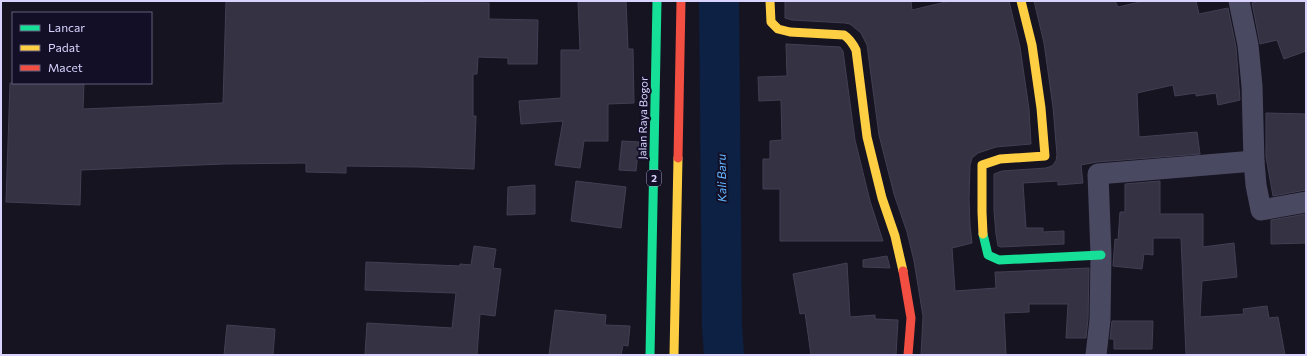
<svg xmlns="http://www.w3.org/2000/svg" width="1307" height="356" viewBox="0 0 1307 356" font-family="Commissioner,sans-serif">
<style>
.lines{fill:none;stroke-linecap:round;stroke-linejoin:round}
.river{stroke:#0d2144;stroke-width:40}
.building{fill:#343243;stroke:#433f54}
.street{stroke:#4a4962;stroke-width:21}
.fast{stroke:#16e098;stroke-width:9}
.slow{stroke:#ffcf43;stroke-width:9}
.jam{stroke:#f24e42;stroke-width:9}
.labels{text-anchor:middle;stroke-width:4;stroke-linejoin:round;paint-order:stroke}
.shield{fill:#130f26;stroke:#9e99be;stroke-width:1}
.shield-label{font-size:10px;font-weight:bold;fill:#d9d4ff}
.street-label{font-size:11px;fill:#d9d4ff;stroke:#130f26}
.water-label{font-size:12px;font-style:italic;fill:#62b6ff;stroke:#130f26}
</style>
<rect width="100%" height="100%" fill="#161421"/>
<g class="lines">
<path class="river" d="M719,1L722,326L724,355"/>
</g>
<g class="building">
<path d="M226,1H422V3H489V19L538,20L537,64H508V58L478,57L477,74H473V116H476L474,169L419,167L346,166V173L306,172V163L223,164L81,170L80,205L6,202L10,83H84L83,109L223,103Z"/>
<path d="M578,1H626L628,49H633L634,103L608,104V141H584L580,168L555,165L563,121L521,124L519,101L561,98V50H580Z"/>
<path d="M785,1H911L912,10L950,1H1009L1020,47L1029,109L1031,144L996,147L978,153L972,158L970,165L969,199L970,225L972,243L952,248L955,291L996,288L995,272H1000L1089,268L1088,319L1086,338H1066L1068,304H1029V312L1004,313L1006,355H921L923,316L914,261L907,232L894,194L879,135L867,45L861,33L850,24L845,23L792,20L785,18Z"/>
<path d="M1034,1H1115L1118,7L1144,1H1196L1199,14L1228,8L1236,47L1240,100L1218,105L1216,93L1196,96V93L1175,96L1173,85L1137,93L1139,137L1197,132L1200,154L1097,162L1081,165L1083,183L1058,185V181L1023,183L1026,228H1043V232L1064,231V244L1001,247L998,246L996,234L994,211V174L1002,171L1046,168L1052,166L1056,161L1057,155L1053,107L1044,43Z"/>
<path d="M1260,1H1306V51L1284,59L1277,40L1260,44L1252,3Z"/>
<path d="M786,44L840,47L843,51L855,140L870,201L883,241H780V189H763V159H770V141L782,140L781,100L759,101L758,77L787,76Z"/>
<path d="M1266,113L1306,114V190L1273,196L1266,157Z"/>
<path d="M622,141L639,142L636,171L619,170Z"/>
<path d="M576,181L626,187L621,228L571,221Z"/>
<path d="M1160,181V214H1203V247L1234,243L1237,277L1202,281L1200,317L1244,314L1243,309L1267,306L1269,318L1278,317L1285,355H1186L1181,238H1153V255L1144,254L1142,269L1113,266L1115,239L1118,240L1120,212H1125V184Z"/>
<path d="M535,185V214L507,215L508,187Z"/>
<path d="M1306,214V243L1271,244V220Z"/>
<path d="M474,246L496,249L493,268L501,269L495,316L480,314L477,355H365L367,323L452,328L456,293L365,290L366,262L460,266V264L471,265Z"/>
<path d="M887,256L890,268L863,267V260Z"/>
<path d="M847,263L850,317L875,315V319L898,320L896,355H811L805,313L800,314L793,274Z"/>
<path d="M555,310L606,315L605,325L630,326L628,346L623,345L621,355H549Z"/>
<path d="M1112,321H1153L1152,349H1114V339H1110Z"/>
<path d="M227,325L275,329L273,355H224Z"/>
</g>
<g class="lines">
<g class="street">
<path d="M1239,1L1248,45L1252,86L1254,161L1256,185L1261,210L1306,202"/>
<path d="M1096,355L1100,320L1101,255L1098,174L1254,161"/>
</g>
<g class="fast">
<path d="M983,234L988,255L999,260L1101,255"/>
<path d="M650,355L657,1"/>
</g>
<g class="slow">
<path d="M770,1L771,22L778,29L790,32L844,35C850,39 853,44 856,50L867,137L882,198L895,236L903,271"/>
<path d="M983,234L982,212V165L1000,159L1045,156L1041,108L1032,45L1021,1"/>
<path d="M674,355L678,158"/>
</g>
<g class="jam">
<path d="M678,158L681,1"/>
<path d="M903,271L911,318L908,355"/>
</g>
</g>
<g class="labels">
<rect class="shield" x="647" y="170" width="14" height="16" rx="3"/>
<g class="shield-label">
<text x="654" y="182">2</text>
</g>
<g class="street-label">
<text transform="translate(643 118) rotate(-89)" y="4">Jalan Raya Bogor</text>
</g>
<g class="water-label">
<text transform="translate(722 178) rotate(-91)" y="4">Kali Baru</text>
</g>
</g>
<rect width="1307" height="356" fill="none" stroke="#d9d4ff" stroke-width="4"/>
<rect x="12" y="12" width="140" height="72" fill="#130f26" stroke="#625e7d"/>
<rect x="20" y="25" width="20" height="6" fill="#16e098" stroke="#625e7d"/>
<text x="48" y="32" font-size="12" fill="#d9d4ff">Lancar</text>
<rect x="20" y="45" width="20" height="6" fill="#ffcf43" stroke="#625e7d"/>
<text x="48" y="52" font-size="12" fill="#d9d4ff">Padat</text>
<rect x="20" y="65" width="20" height="6" fill="#f24e42" stroke="#625e7d"/>
<text x="48" y="72" font-size="12" fill="#d9d4ff">Macet</text>
</svg>
